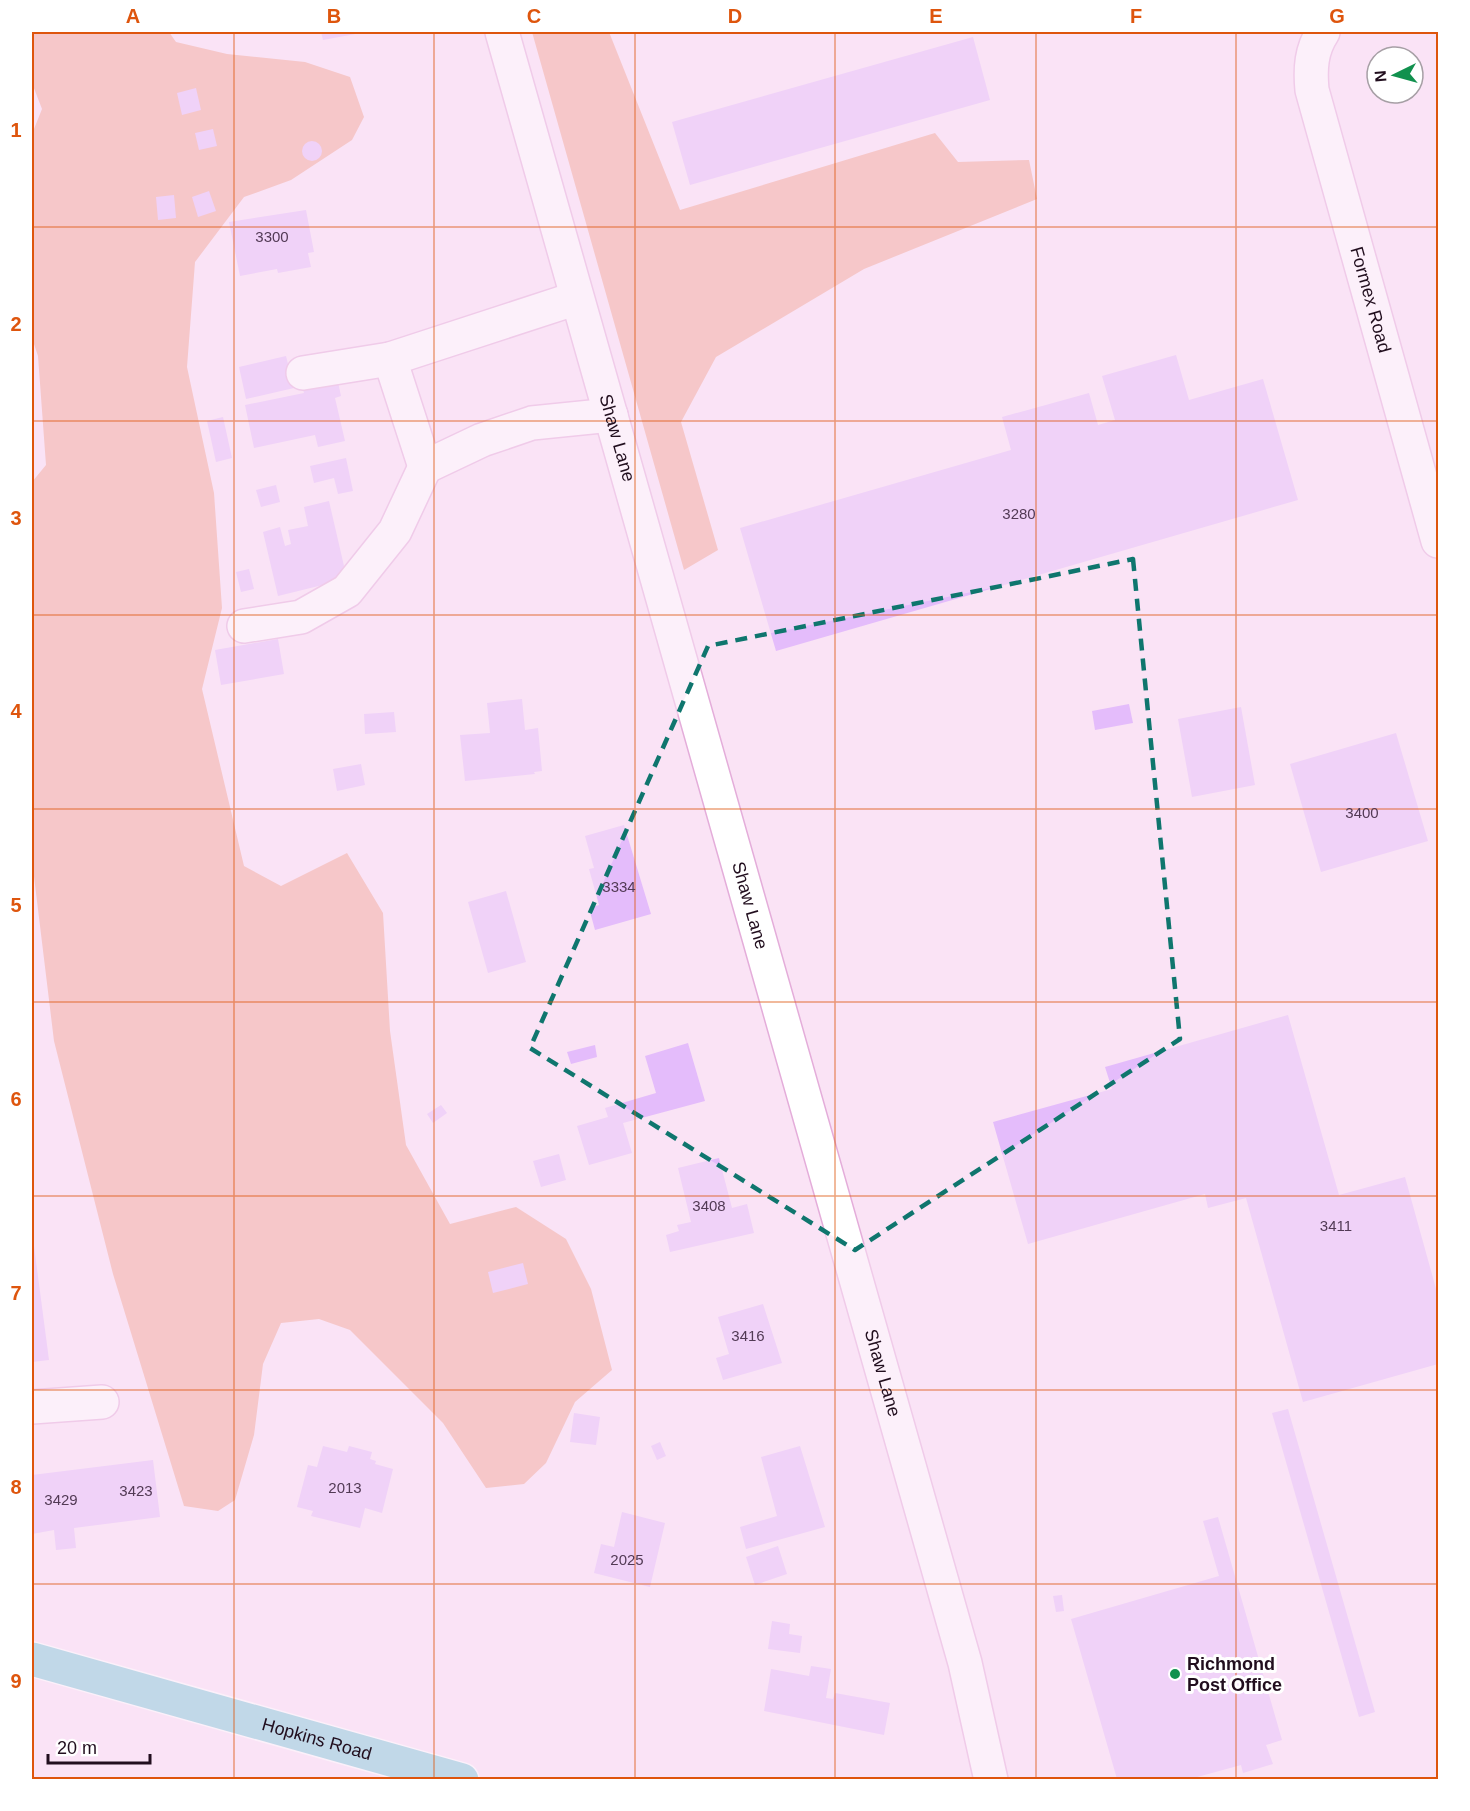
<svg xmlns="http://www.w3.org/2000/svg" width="1470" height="1811" viewBox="0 0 1470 1811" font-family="Helvetica,sans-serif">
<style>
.forest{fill:#f1a493}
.building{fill:#e4bcfb}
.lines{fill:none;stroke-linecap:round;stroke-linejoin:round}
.minor-casing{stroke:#e4adda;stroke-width:36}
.major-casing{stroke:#fff;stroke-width:36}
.minor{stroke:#fff;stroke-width:33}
.major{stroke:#7dcad8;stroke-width:33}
.marked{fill:none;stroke:#0f766e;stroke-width:4.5;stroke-dasharray:12 8;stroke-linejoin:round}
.grid{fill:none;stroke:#de550d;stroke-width:1.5;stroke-opacity:0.55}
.poi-dot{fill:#11914e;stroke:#fff;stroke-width:2}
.labels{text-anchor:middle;stroke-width:6;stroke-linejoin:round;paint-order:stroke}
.number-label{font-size:15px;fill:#523a55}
.street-label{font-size:18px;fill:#210e1e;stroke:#fff}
.poi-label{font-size:18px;font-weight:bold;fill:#210e1e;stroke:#fff;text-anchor:start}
.neatline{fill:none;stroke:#de550d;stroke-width:2}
.grid-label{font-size:20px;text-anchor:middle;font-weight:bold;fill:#de550d}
</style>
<rect width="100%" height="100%" fill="#fae3f5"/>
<g class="forest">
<path d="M32,32H169L176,42L227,54L305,62L350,77L364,117L352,140L291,180L244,197L195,262L187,367L214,493L222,608L202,689L244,866L281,886L347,853L383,913L390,1031L406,1145L450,1224L516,1207L566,1239L591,1289L612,1370L575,1402L546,1463L524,1484L486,1488L443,1423L350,1330L319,1319L281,1323L263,1364L254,1435L235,1500L218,1511L184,1506L113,1274L54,1041L32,860V482L46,465L38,356L32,338V134L42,109L32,83Z"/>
<path d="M532,32H609L680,210L935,133L958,162L1029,160L1037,199L864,269L716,357L681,422L718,550L684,570Z"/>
</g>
<g class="building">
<path d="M321,32H366L323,40Z"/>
<path d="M973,37L990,100L690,185L672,122Z"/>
<path d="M196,88L201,110L182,115L177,93Z"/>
<path d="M213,129L217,146L199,150L195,133Z"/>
<circle cx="312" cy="151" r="10"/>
<path d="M209,191L216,211L198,217L192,197Z"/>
<path d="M174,195L176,218L158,220L156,197Z"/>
<path d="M306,210L314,252L308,253L311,267L278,273L277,269L240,276L229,222Z"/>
<path d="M1176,355L1189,400L1263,379L1298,500L776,651L740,528L1011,450L1002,417L1089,393L1098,425L1115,420L1102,376Z"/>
<path d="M286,356L294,388L246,399L239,367Z"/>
<path d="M338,382L341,396L335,398L345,441L318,447L315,435L254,448L245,405L304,393L301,383Z"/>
<path d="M223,417L232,458L216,462L207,421Z"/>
<path d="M346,458L353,491L338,494L334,478L314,483L310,466Z"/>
<path d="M276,485L280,502L261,507L256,490Z"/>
<path d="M329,501L347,579L278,596L263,532L280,527L285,546L291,544L288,530L308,526L304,507Z"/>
<path d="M249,569L254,589L241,592L236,572Z"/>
<path d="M278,639L284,674L221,685L215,650Z"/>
<path d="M522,699L525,730L538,728L542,771L534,772L535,774L465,781L460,735L490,733L487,703Z"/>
<path d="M1129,704L1133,723L1095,730L1092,711Z"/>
<path d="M1241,707L1255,785L1192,797L1178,719Z"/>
<path d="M394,712L396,732L365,734L364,714Z"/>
<path d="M1396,733L1428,841L1321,872L1290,764Z"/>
<path d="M361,764L365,785L337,791L333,769Z"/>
<path d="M624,825L651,914L595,930L589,908L599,905L589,869L594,868L585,836Z"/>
<path d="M506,891L526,962L488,973L468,902Z"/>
<path d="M1288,1015L1339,1195L1405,1177L1438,1296V1364L1303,1402L1246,1198L1208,1208L1205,1194L1028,1244L993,1122L1112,1089L1105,1067Z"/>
<path d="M688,1043L705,1101L623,1123L632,1153L589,1165L577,1126L608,1117L605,1108L656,1093L645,1056Z"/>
<path d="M595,1045L597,1057L571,1064L567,1052Z"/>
<path d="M441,1105L447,1113L433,1123L427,1114Z"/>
<path d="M559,1154L566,1180L541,1187L533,1161Z"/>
<path d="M719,1158L732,1208L747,1204L754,1233L670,1252L666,1235L679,1231L677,1225L691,1222L678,1168Z"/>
<path d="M32,1231L49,1360L32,1362Z"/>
<path d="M523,1263L528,1284L493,1293L488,1272Z"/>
<path d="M763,1304L782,1363L723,1380L716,1358L729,1354L718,1317Z"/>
<path d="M1288,1409L1375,1712L1359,1717L1272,1413Z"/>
<path d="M574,1413L600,1417L596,1445L570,1442Z"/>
<path d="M660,1442L666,1456L657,1460L651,1446Z"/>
<path d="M323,1446L347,1452L349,1446L372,1452L370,1459L376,1461L375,1464L393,1469L382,1513L365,1508L360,1528L311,1516L313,1511L297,1507L308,1465L317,1467Z"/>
<path d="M800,1446L825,1527L746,1549L740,1527L777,1516L761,1457Z"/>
<path d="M153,1460L160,1517L74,1528L76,1548L56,1550L54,1530L32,1534V1475Z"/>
<path d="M622,1512L665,1523L650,1587L594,1573L601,1544L614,1547Z"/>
<path d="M1218,1517L1282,1740L1266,1745L1273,1764L1243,1773L1241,1765L1190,1779H1117L1071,1619L1219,1576L1203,1521Z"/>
<path d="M778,1546L787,1574L755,1585L746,1557Z"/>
<path d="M1062,1595L1064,1611L1056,1612L1053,1596Z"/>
<path d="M772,1621L790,1624L789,1634L802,1636L800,1653L768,1649Z"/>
<path d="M811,1666L831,1669L826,1698L833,1699L835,1693L890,1703L884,1735L764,1711L771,1669L809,1676Z"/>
</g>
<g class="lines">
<g class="minor-casing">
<g id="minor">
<path id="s1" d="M502,32L965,1663L991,1780"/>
<path id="s2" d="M1323,32C1311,50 1310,69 1312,90L1438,541"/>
<path d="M577,298L390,359L425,467L482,440L532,423L611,415"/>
<path d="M303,373L390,359"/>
<path d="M244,626L301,617L347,591L395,531L425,467"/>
<path d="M32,1407L102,1402"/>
</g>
</g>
<g class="major-casing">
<g id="major">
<path id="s3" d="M32,1659L462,1780"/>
</g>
</g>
<use href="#minor" class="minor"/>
<use href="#major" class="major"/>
</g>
<path d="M0 0H1470V1811H0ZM1133,559L1180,1039L855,1250L530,1048L708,646Z" fill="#fae3f5" fill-opacity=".55" fill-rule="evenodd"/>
<path class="marked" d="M1133,559L1180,1039L855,1250L530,1048L708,646Z"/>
<path class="grid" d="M234,32V1780M434,32V1780M635,32V1780M835,32V1780M1036,32V1780M1236,32V1780M32,227H1438M32,421H1438M32,615H1438M32,809H1438M32,1002H1438M32,1196H1438M32,1390H1438M32,1584H1438"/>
<circle class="poi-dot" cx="1175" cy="1674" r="6"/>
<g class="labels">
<g class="number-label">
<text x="272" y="242">3300</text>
<text x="1019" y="519">3280</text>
<text x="1362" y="818">3400</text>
<text x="619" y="892">3334</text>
<text x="709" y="1211">3408</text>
<text x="1336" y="1231">3411</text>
<text x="748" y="1341">3416</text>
<text x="345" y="1493">2013</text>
<text x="136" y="1496">3423</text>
<text x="61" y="1505">3429</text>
<text x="627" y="1565">2025</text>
</g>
<g class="street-label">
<text dy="6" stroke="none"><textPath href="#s2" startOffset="278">Formex Road</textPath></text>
<text dy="6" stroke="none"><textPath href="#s1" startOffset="422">Shaw Lane</textPath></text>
<text dy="6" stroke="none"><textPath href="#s1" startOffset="908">Shaw Lane</textPath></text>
<text dy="6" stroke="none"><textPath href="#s1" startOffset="1394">Shaw Lane</textPath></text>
<text dy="6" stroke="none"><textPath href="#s3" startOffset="296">Hopkins Road</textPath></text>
</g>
<g class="poi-label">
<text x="1187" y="1670">Richmond<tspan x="1187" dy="21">Post Office</tspan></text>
</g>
</g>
<rect width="1470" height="1811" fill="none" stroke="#ffffff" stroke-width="66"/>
<g transform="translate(1395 75) rotate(265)"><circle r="28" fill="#ffffff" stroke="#a69fa5" stroke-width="1.5"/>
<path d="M0-4.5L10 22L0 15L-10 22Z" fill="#11914e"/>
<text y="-9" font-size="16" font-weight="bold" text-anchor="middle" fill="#210e1e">N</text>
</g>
<path d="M48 1754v9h102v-9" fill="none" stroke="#210e1e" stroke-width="3"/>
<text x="57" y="1754" font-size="18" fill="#210e1e" stroke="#ffffff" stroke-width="4.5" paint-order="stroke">20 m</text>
<rect x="33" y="33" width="1404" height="1745" class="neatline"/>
<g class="grid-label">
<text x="133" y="23">A</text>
<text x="334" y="23">B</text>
<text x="534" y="23">C</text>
<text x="735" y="23">D</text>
<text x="936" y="23">E</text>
<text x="1136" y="23">F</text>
<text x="1337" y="23">G</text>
<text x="16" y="137">1</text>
<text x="16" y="331">2</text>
<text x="16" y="525">3</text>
<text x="16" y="718">4</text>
<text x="16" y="912">5</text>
<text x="16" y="1106">6</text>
<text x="16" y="1300">7</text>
<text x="16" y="1494">8</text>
<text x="16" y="1688">9</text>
</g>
</svg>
